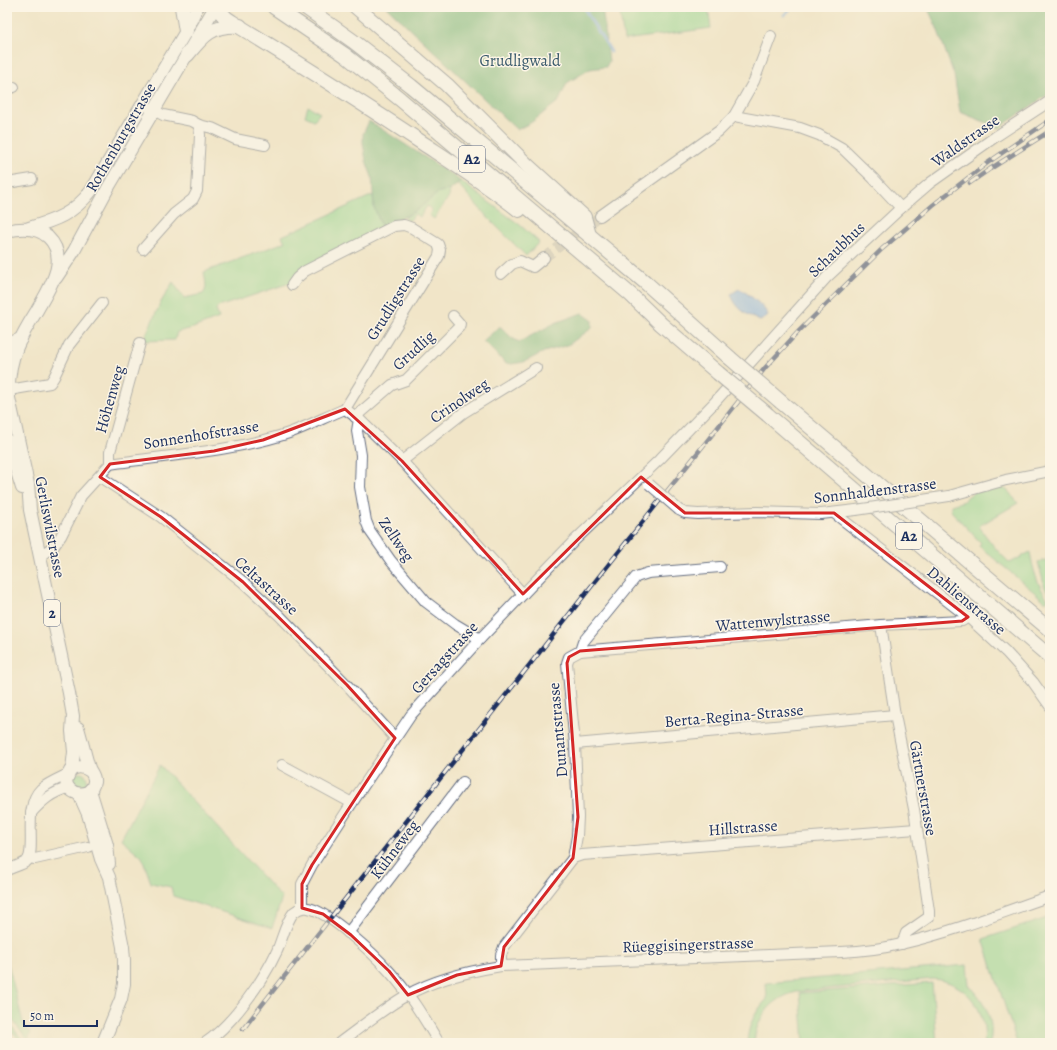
<svg xmlns="http://www.w3.org/2000/svg" width="1057" height="1050" viewBox="0 0 1057 1050" font-family="Alegreya,serif">
<style>
.green{fill:#8ed793;stroke:#548378}
.forest{fill:#72b87d;stroke:#46746e}
.water{fill:#7daee8;stroke:#4c6ea3}
.lines{fill:none;stroke-linecap:round;stroke-linejoin:round}
.stream{stroke:#7daee8;stroke-width:3}
.minor-tunnel{stroke:#c6c1b3;stroke-width:10;stroke-dasharray:10 5;stroke-linecap:butt}
.minor-casing{stroke:#666f83;stroke-width:12}
.major-casing{stroke:#666f83;stroke-width:14}
.highway-casing{stroke:#666f83;stroke-width:16}
.minor{stroke:#fff;stroke-width:10}
.major{stroke:#fff;stroke-width:12}
.highway{stroke:#fff;stroke-width:14}
.rail-casing{stroke:#1b2f5e;stroke-width:4.5}
.rail{stroke:#fcf5e5;stroke-width:3;stroke-dasharray:9;stroke-linecap:butt}
.minor-bridge-casing{stroke:#666f83;stroke-width:12;stroke-linecap:butt}
.highway-bridge-casing{stroke:#666f83;stroke-width:16;stroke-linecap:butt}
.minor-bridge{stroke:#fff;stroke-width:10}
.highway-bridge{stroke:#fff;stroke-width:14}
.marked{fill:none;stroke:#d62828;stroke-width:3;stroke-linejoin:round}
.labels{text-anchor:middle;stroke-width:3;stroke-linejoin:round;paint-order:stroke}
.shield{fill:#fcf5e5;stroke:#5e6a86;stroke-width:1}
.shield-label{font-size:15px;font-weight:bold;fill:#1b2f5e}
.park-label{font-size:16px;fill:#38596b;stroke:#fcf5e5}
.street-label{font-size:16px;fill:#1b2f5e;stroke:#fcf5e5}
</style>
<rect width="100%" height="100%" fill="#fcf5e5"/>
<filter id="ink" filterUnits="userSpaceOnUse"><feTurbulence type="fractalNoise" baseFrequency=".025" numOctaves="2"/><feDisplacementMap in="SourceGraphic" scale="8" xChannelSelector="R" yChannelSelector="G"/><feConvolveMatrix kernelMatrix="1 2 1 2 8 2 1 2 1" color-interpolation-filters="sRGB"/></filter>
<filter id="wash" filterUnits="userSpaceOnUse"><feTurbulence type="fractalNoise" baseFrequency=".012" numOctaves="4" result="noise"/><feDisplacementMap in="SourceGraphic" scale="16" xChannelSelector="R" yChannelSelector="G"/><feGaussianBlur stdDeviation="0.9" result="paint"/><feColorMatrix in="noise" values="0 0 0 0 0 0 0 0 0 0 0 0 0 0 0 0 0 1.4 0 .05"/><feComposite in="paint" operator="in"/></filter>
<g filter="url(#wash)">
<rect width="100%" height="100%" fill="#f1e5c8"/>
<g class="green">
<path d="M619,7H708L711,28L624,40Z"/>
<path d="M308,106L320,113L314,120L305,116Z"/>
<path d="M459,180L520,225L539,242L526,256L490,220L458,184Z"/>
<path d="M451,189L449,194L450,195L434,219L429,215L432,210L427,206L420,217L415,214L409,221L404,218L417,210L439,192Z"/>
<path d="M373,195L374,207L382,228L290,283L218,307L216,310L219,318L193,328L177,332L175,340L143,341L161,302L173,282L184,298L203,294C208,288 205,280 204,272L285,242L282,236Z"/>
<path d="M1002,486L1009,492L1018,503L979,526C988,540 998,552 1010,563L1030,552C1033,569 1037,585 1048,599L1046,602L979,546L981,543L951,511V505L964,501C972,489 989,488 1002,486Z"/>
<path d="M1050,559V595L1045,588L1038,562Z"/>
<path d="M160,765L282,898L272,928L173,896L171,887L151,883L142,857L121,839Z"/>
<circle cx="80" cy="780" r="7"/>
<path d="M1050,917V1043H1017L983,939Z"/>
<path d="M7,960L23,1022L27,1030L31,1032L28,1040L7,1013Z"/>
<path d="M967,965L969,985C985,1001 995,1020 990,1043H984C988,1010 966,982 933,979L803,991C775,994 756,1016 754,1043H747C748,1025 755,1012 767,999L766,983Z"/>
<path d="M932,983L937,1043H804L800,993Z"/>
<path d="M7,1020L25,1043H21L14,1033L7,1035Z"/>
</g>
<g class="forest">
<path d="M387,7H602L609,61L606,67L590,69L567,83L559,101L532,122L517,130Z"/>
<path d="M927,7H1050V93L999,128L960,112L954,75L937,28Z"/>
<path d="M369,121L454,176L459,180L458,184L450,190L439,192L417,210L382,228L374,207L372,177L366,161L363,143V134Z"/>
<path d="M582,313L592,320V328L568,345L544,352L524,362L512,364L505,363L483,341L499,327H501L512,338L519,342L555,323Z"/>
</g>
<path class="water" d="M739,289C747,292 765,307 768,315L762,320L760,321C747,315 735,308 731,294Z"/>
<g class="lines">
<g class="stream">
<path d="M584,7C591,23 603,37 611,52"/>
<path d="M784,15L792,7"/>
</g>
</g>
</g>
<g filter="url(#ink)">
<g class="lines">
<path class="minor-tunnel" d="M544,258L600,216"/>
<g class="minor-casing">
<g id="minor">
<path d="M7,89L14,87"/>
<path d="M148,107L163,115L192,121L199,125L212,128L235,139L265,145"/>
<path d="M734,116L800,128L819,135L842,148L873,178L901,208"/>
<path d="M7,183L32,179"/>
<path d="M600,216L719,131L734,116L754,81L771,36"/>
<path d="M143,249L174,214L193,199L197,191L200,135L199,125"/>
<path d="M501,274L512,264L520,261L533,267L544,258"/>
<path d="M292,285L297,278L305,271L394,226L404,225L412,228L438,244L440,250L439,256L345,409"/>
<path d="M9,390L50,383L54,377L69,345L102,303"/>
<path d="M355,417L392,385L406,380L459,327L460,324L453,316"/>
<path d="M359,419L357,431L361,455L360,487L366,521L370,531L391,561L426,602L455,624L480,639"/>
<path d="M402,461L463,413L536,368"/>
<path d="M110,464V452L140,343"/>
<path d="M100,477L161,517L243,582L279,615L347,685L395,738"/>
<path d="M949,496L1006,480L1050,471"/>
<path d="M679,510L685,513L698,514L757,512L821,514L856,510"/>
<path d="M834,513L968,617L1006,652L1033,682L1050,706"/>
<path d="M40,556L54,546L61,536L81,496L110,464C170,455 231,452 289,433C309,426 327,416 345,409L359,419L402,461L523,594"/>
<path d="M881,625L895,715L914,809L929,911V917L906,933L902,944"/>
<path d="M580,651L881,625L962,621L968,617"/>
<path d="M575,744L895,715"/>
<path d="M282,765L352,803"/>
<path d="M31,813C42,801 52,792 68,788"/>
<path d="M29,858L35,859L88,847"/>
<path d="M573,858L582,855L916,829"/>
<path d="M7,870C13,867 22,865 27,861C37,850 22,807 41,789C48,783 60,778 68,774"/>
<path d="M302,908V884L312,865L352,803L411,715L480,639L574,541L659,460L714,403L827,277L901,208L930,183L995,137L1050,101"/>
<path d="M348,933L463,782"/>
<path d="M501,966V955L504,947L573,858L577,836L578,817L575,744L567,663L569,657L580,651L583,642L636,577L648,573L720,567"/>
<path d="M205,1043C232,1025 263,981 277,951C282,940 286,921 294,912C298,909 304,907 308,908C328,911 375,955 389,971C409,993 424,1018 439,1043"/>
<path d="M339,1043C361,1027 383,1009 407,995C435,979 470,971 501,966L841,952C861,951 881,949 901,944C952,932 1001,913 1050,896"/>
</g>
</g>
<g class="major-casing">
<g id="major">
<path d="M29,228C56,220 73,214 91,191L186,31L197,7"/>
<path d="M7,231C20,228 37,227 48,237C71,259 48,290 36,312C29,323 22,335 17,347C10,364 8,380 9,398L28,484L30,510L69,693L73,716L72,731L74,752L72,769"/>
<path d="M56,278L74,251L108,188L215,7"/>
<path d="M7,344L21,339"/>
<path d="M7,440L22,488"/>
<path d="M78,728C82,741 85,755 89,768C91,773 95,776 94,782C91,799 68,796 66,781L70,771C76,766 83,766 90,771"/>
<path d="M90,790L107,845L109,864"/>
<path d="M79,794L88,814L101,859L109,877L123,947L124,960V984L121,999L103,1043"/>
</g>
</g>
<g class="highway-casing">
<g id="highway">
<path d="M182,7L186,31"/>
<path d="M216,7L226,18L232,22C297,62 361,102 424,144C456,165 489,186 519,210"/>
<path d="M274,7L345,55L400,99L631,295L661,324L718,373"/>
<path d="M305,7L353,41L411,86L645,282L730,358"/>
<path d="M356,7L447,85L528,166L584,217L589,235"/>
<path d="M187,55C203,35 212,24 240,26"/>
<path d="M781,402L1050,630"/>
<path d="M768,415L1050,657"/>
</g>
</g>
<use href="#minor" class="minor"/>
<use href="#major" class="major"/>
<use href="#highway" class="highway"/>
<g class="rail-casing">
<g id="rail">
<path d="M970,183L990,169L1050,131"/>
<path d="M243,1029L590,588L765,368L799,331L882,249L933,205L986,164L1050,120"/>
</g>
</g>
<use href="#rail" class="rail"/>
<g class="minor-bridge-casing">
<g id="minor-bridge">
<path d="M649,484L679,510"/>
<path d="M856,510L949,496"/>
</g>
</g>
<g class="highway-bridge-casing">
<g id="highway-bridge">
<path d="M730,358L781,402"/>
<path d="M718,373L768,415"/>
</g>
</g>
<use href="#minor-bridge" class="minor-bridge"/>
<use href="#highway-bridge" class="highway-bridge"/>
</g>
</g>
<path d="M0 0H1057V1050H0ZM345,409L402,461L523,594L641,477L685,513H834L968,617L962,621L580,651L569,657L567,663L578,817L573,858L504,947L501,966L457,975L408,995L389,971L351,935L323,914L302,908V884L312,865L395,738L347,685L243,582L161,517L100,477L110,464L214,451L263,440Z" fill="#f1e5c8" fill-opacity=".55" fill-rule="evenodd"/>
<path class="marked" d="M345,409L402,461L523,594L641,477L685,513H834L968,617L962,621L580,651L569,657L567,663L578,817L573,858L504,947L501,966L457,975L408,995L389,971L351,935L323,914L302,908V884L312,865L395,738L347,685L243,582L161,517L100,477L110,464L214,451L263,440Z"/>
<g class="labels">
<g class="shield">
<rect x="459" y="146" width="26" height="26" rx="3"/>
<rect x="896" y="523" width="26" height="26" rx="3"/>
<rect x="44" y="600" width="16" height="26" rx="3"/>
</g>
<g class="shield-label">
<text x="472" y="164">A2</text>
<text x="909" y="541">A2</text>
<text x="52" y="618">2</text>
</g>
<g class="park-label">
<text x="520" y="66">Grudligwald</text>
</g>
<g class="street-label">
<text transform="translate(120 137) rotate(-60)" y="6">Rothenburgstrasse</text>
<text transform="translate(965 140) rotate(-35)" y="6">Waldstrasse</text>
<text transform="translate(836 249) rotate(-44)" y="6">Schaubhus</text>
<text transform="translate(395 298) rotate(-58)" y="6">Grudligstrasse</text>
<text transform="translate(413 350) rotate(-42)" y="6">Grudlig</text>
<text transform="translate(109 399) rotate(-74)" y="6">Höhenweg</text>
<text transform="translate(459 400) rotate(-34)" y="6">Crinolweg</text>
<text transform="translate(201 434) rotate(-9)" y="6">Sonnenhofstrasse</text>
<text transform="translate(875 490) rotate(-7)" y="6">Sonnhaldenstrasse</text>
<text transform="translate(51 527) rotate(79)" y="6">Gerliswilstrasse</text>
<text transform="translate(397 539) rotate(56)" y="6">Zellweg</text>
<text transform="translate(267 585) rotate(42)" y="6">Celtastrasse</text>
<text transform="translate(967 600) rotate(40)" y="6">Dahlienstrasse</text>
<text transform="translate(773 620) rotate(-5)" y="6">Wattenwylstrasse</text>
<text transform="translate(444 657) rotate(-48)" y="6">Gersagstrasse</text>
<text transform="translate(734 715) rotate(-5)" y="6">Berta-Regina-Strasse</text>
<text transform="translate(557 730) rotate(-95)" y="6">Dunantstrasse</text>
<text transform="translate(924 788) rotate(80)" y="6">Gärtnerstrasse</text>
<text transform="translate(743 827) rotate(-4)" y="6">Hillstrasse</text>
<text transform="translate(394 849) rotate(-53)" y="6">Kühneweg</text>
<text transform="translate(688 944) rotate(-2)" y="6">Rüeggisingerstrasse</text>
</g>
</g>
<rect width="1057" height="1050" fill="none" stroke="#fcf5e5" stroke-width="24"/>
<path d="M24 1020v6h73v-6" fill="none" stroke="#1b2f5e" stroke-width="2"/>
<text x="30" y="1020" font-size="12" fill="#1b2f5e" stroke="#fcf5e5" stroke-width="3" paint-order="stroke">50 m</text>
</svg>
